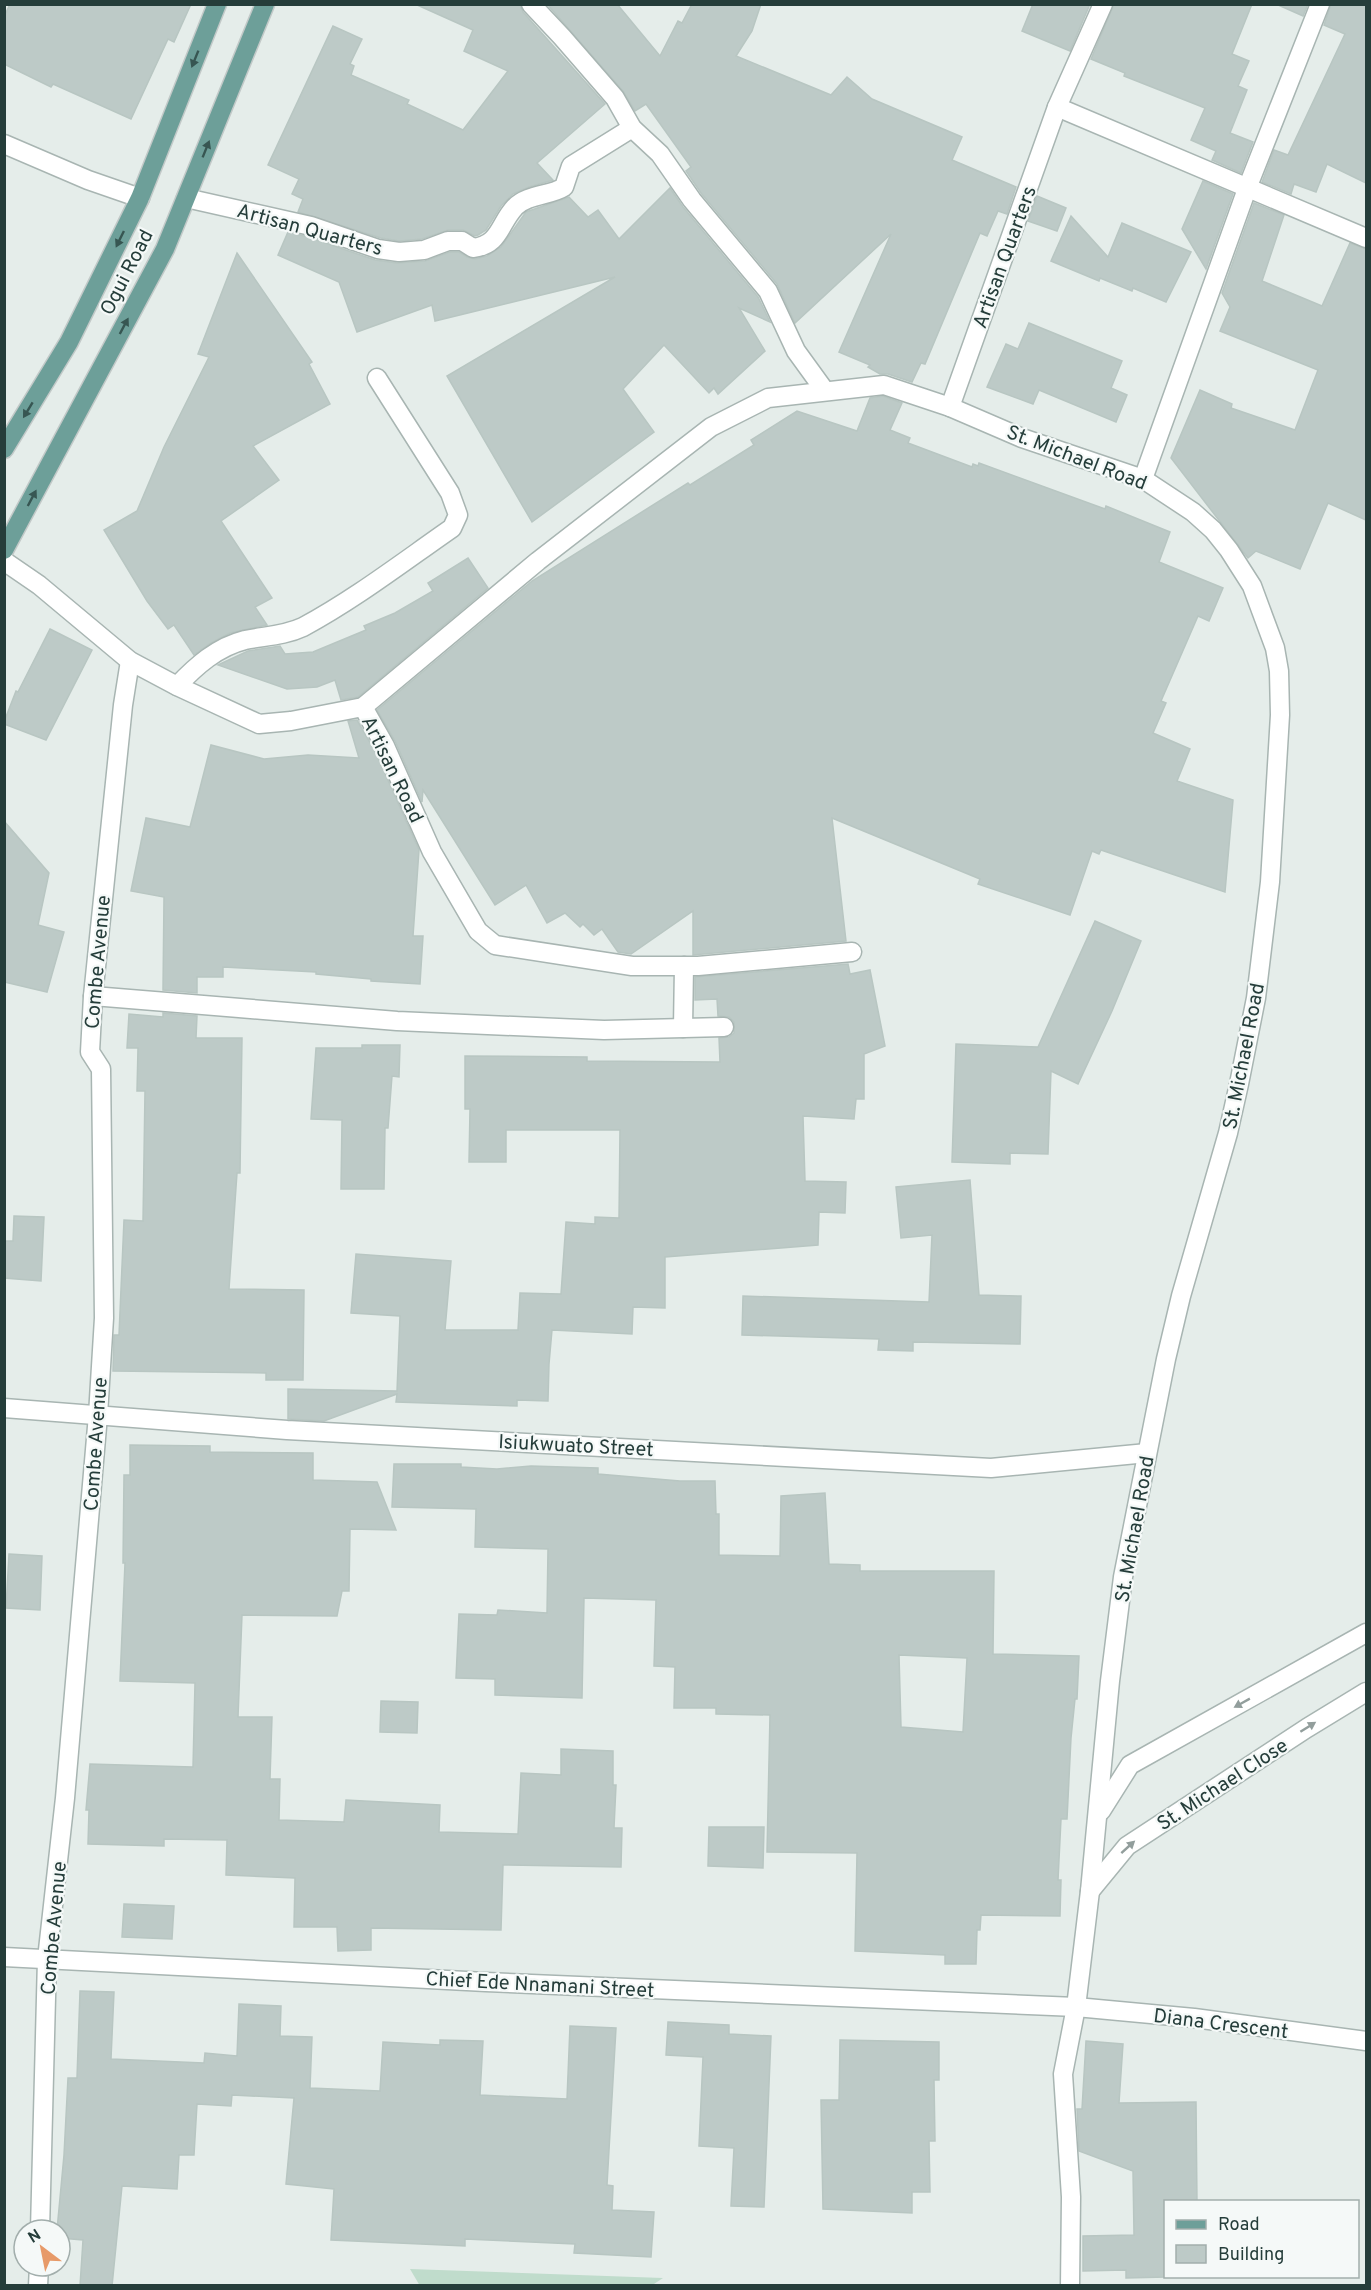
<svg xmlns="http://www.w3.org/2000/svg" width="1371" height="2290" viewBox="0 0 1371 2290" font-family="Overpass,sans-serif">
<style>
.green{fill:#c0dccc}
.building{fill:#bdcac7;stroke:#b8c6c2;stroke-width:1.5;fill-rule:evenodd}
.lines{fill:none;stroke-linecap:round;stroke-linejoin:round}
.minor-casing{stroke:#a8b5b2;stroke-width:21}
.major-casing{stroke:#c2c9c8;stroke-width:21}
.minor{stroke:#fff;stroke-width:18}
.major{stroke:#6d9f99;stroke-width:18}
.oneway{fill:#375652}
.oneway2{fill:#929e9c}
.labels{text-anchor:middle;stroke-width:4.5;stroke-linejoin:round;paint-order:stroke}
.street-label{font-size:20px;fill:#253d3a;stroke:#f5f9f8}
</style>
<rect width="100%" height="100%" fill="#e5edea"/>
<path class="green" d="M410,2269L663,2278L651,2286H420Z"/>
<g class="building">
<path d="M10,4H191L174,42L168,39L131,119L53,84L51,87L4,64V17Z"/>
<path d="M415,4H520L523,12L605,104L537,163L553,180L529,187L513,194L501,206L486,230L478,235L475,236L463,230H448L422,239L399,241L381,238L298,212L303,199L292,194L299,179L268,165L333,26L362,39L350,64L354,66L351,75L409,100L407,104L463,130L508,71L464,51L473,30Z"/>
<path d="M547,4H617L660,56L678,21L682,23L692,4H761L752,31L736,56L831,95L847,77L872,99L962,137L952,160L1016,187L1007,214L998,211L987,236L980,233L925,364L921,363L912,382L888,374H880L868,367L870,365L839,352L891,234L795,323L777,284L701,193L686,171L691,167L646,104L635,111L623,91Z"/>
<path d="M1033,4H1090L1070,51L1022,31Z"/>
<path d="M1114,4H1252L1232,54L1249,61L1238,86L1247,90L1230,133L1253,142L1241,173L1212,160L1216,151L1191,140L1205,108L1124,76L1125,73L1091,59Z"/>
<path d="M1276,4H1308L1303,16Z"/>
<path d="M1331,4H1366V183L1327,164L1316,192L1294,184L1291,194L1262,182L1274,150L1288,155L1345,34L1324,25Z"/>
<path d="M1203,181L1233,194L1206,269L1182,229Z"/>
<path d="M670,188L683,207L758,297L770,322L739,308L765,351L718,394L714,388L709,393L664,345L623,389L654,432L532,522L447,376L615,277L435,321L432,305L357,332L339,282L278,255L288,232L308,237L375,260L397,263L425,261L450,252H459L467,257L475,259L487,256L501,247L526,212L569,197L588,217L598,210L619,239Z"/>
<path d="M1037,196L1066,208L1057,231L1028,221Z"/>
<path d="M1254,203L1284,215L1262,281L1322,306L1350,243L1366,249V520L1328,503L1300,569L1256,551L1248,558L1171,458L1200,390L1232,404L1231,408L1295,430L1318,370L1220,331L1230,307L1222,293Z"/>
<path d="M1071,216L1108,257L1122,223L1191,252L1166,302L1133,288L1132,291L1100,278L1099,281L1051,261Z"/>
<path d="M237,253L312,362L309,364L330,404L253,446L279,480L221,521L272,598L255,607L267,625L230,633L211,643L194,655L174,625L168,629L147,601L104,530L137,511L164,447L209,357L198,354Z"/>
<path d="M1029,323L1122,361L1111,388L1127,395L1116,422L1039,390L1033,404L987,387L1006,344L1018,349Z"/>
<path d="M883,396L902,403L890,430L910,438L908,443L972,467L973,464L978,466L979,463L1105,509L1106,506L1170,532L1159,562L1223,588L1209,621L1198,616L1161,701L1166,703L1153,733L1190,749L1177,781L1233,800L1225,892L1101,850L1099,854L1092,851L1070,915L978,884L980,879L832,818L846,941L693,955V911L631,954L618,952L602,929L594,935L583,924L580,927L565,913L547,923L526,885L495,905L423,790L422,802L395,741L377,710L532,581L688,483L690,485L754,445L751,440L797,411L857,431L870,398Z"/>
<path d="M468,558L488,588L358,697L341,700L335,680L317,687L287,689L218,665L248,651L280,646L285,654L313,652L366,630L364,626L395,613L433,591L428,583Z"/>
<path d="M50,629L92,650L46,740L4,724V722L16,691L18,692Z"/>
<path d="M357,720L375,751L419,850L413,936H423L420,984L371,981V979L316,974V972L223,967V977H197V993L163,990L164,897L131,891L146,818L190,827L211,745L264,759L308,755L359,758L348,721Z"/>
<path d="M4,821L49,873L38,925L64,932L47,992L4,982Z"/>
<path d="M1095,921L1141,941L1112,1011L1078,1084L1051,1071L1048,1154L1010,1153V1164L952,1162L956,1044L1038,1047Z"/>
<path d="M848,964L850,974L870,970L885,1046L864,1054V1099H856L854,1119L803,1116L805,1181L846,1182L845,1213L819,1212L818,1245L665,1257V1308L633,1307L632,1334L552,1330L549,1364L548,1401L517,1400V1406L396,1402L397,1394L324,1421L288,1419V1389L397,1391L400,1316L351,1313L356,1254L451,1261L445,1330H518L520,1293L561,1294L566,1222L595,1224V1217L619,1218L620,1130H506V1162H469L470,1109H465V1056L587,1057V1061L720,1062L719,1038L729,1037L734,1033V1022L729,1017L718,1016L717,999L695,1000V977Z"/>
<path d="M163,1013L197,1016L196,1038H242L240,1173H237L229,1289L304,1290L303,1380H266V1373L113,1371L114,1335H119L124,1220L143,1221L145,1091H137L138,1048H127L129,1014L163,1017Z"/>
<path d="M362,1045H400L399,1077L392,1076L388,1128H385L384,1189H341L342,1120L311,1119L316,1048H362Z"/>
<path d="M970,1180L979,1295L1021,1296L1020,1344L913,1342V1351L878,1350L879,1339L742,1335L743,1296L929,1302L932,1235L901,1238L896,1187Z"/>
<path d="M14,1216L44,1217L41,1281L4,1278V1241H13Z"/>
<path d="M130,1445L210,1446V1452L313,1453V1480L377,1482L396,1530L350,1529L349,1591H342L337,1616L242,1615L238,1717H272L270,1779H280L279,1820L344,1822L346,1800L440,1805L439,1832L518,1834L521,1773L561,1775V1749L613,1751V1785H616L614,1828H622L621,1867L503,1865L501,1930L371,1928V1950L338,1951L337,1927H294L295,1878L226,1875L227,1840L164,1839V1846L88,1844L89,1810H86L90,1764L193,1767L195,1683L120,1681L125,1563H123L124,1475H130Z"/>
<path d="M394,1464H461V1467L497,1469L531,1466L598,1468V1474L680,1481H715L716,1514H719V1555L780,1556L781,1496L825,1493L829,1564L860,1565V1571H994L993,1654L1079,1656L1077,1699H1075L1071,1738L1067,1819H1061L1058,1880H1061L1060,1916L981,1915L980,1930H977L976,1964H945V1955L855,1951L857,1853L767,1852L770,1715L716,1714V1708H674L675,1667L654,1666L656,1600L584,1598L582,1698L495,1695V1679L456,1678L459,1614L497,1615L498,1610L547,1613L548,1549L475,1547L476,1509L392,1507ZM899,1655L967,1658L963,1732L901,1727Z"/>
<path d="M9,1554L42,1556L40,1610L6,1608Z"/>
<path d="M381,1701L418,1702L417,1733L380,1732Z"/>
<path d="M709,1827H764L763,1868L708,1866Z"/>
<path d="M124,1904L174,1906L172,1939L122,1937Z"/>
<path d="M80,1991L114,1992L111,2059L204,2063L205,2053L237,2056L239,2004L281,2006L280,2036L312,2037L310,2088L380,2091L383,2042L440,2045V2040L483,2041L480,2095L567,2099L570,2026L616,2028L607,2185L613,2186L612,2210L654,2212L651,2257L574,2253L575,2244L465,2239V2246L331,2240L334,2189L286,2184L294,2098L232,2095L231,2106L197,2104L194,2155H179L177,2189L122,2186L112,2286H80L83,2240L60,2238V2230H57L64,2155L68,2078H77Z"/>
<path d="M668,2022L729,2025V2034L771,2036L764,2207L731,2206L734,2148L699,2146L703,2057L666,2055Z"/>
<path d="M840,2040L939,2042V2080H934L935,2141H929L930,2192H912V2213L823,2209L821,2100H839Z"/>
<path d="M1086,2041L1123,2044L1119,2103L1196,2102L1197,2202H1166V2277L1126,2278V2270L1083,2271V2236L1134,2235L1133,2171L1079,2151L1077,2109H1082Z"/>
</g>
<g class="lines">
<g class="minor-casing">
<g id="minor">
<path d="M531,4L562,37L615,98L632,128L660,154L692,200L768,291L796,351L825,391"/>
<path d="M1057,107L1366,238"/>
<path d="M4,144L88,180L140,198"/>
<path d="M186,198L311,226L378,249L399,252L424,250L448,241H462L473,248C500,245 499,224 515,207C528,194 550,196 564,187L571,166L632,128"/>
<path d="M950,407L1057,107L1103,4"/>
<path d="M1143,479L1248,186L1320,4"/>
<path d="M4,561L39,585L130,661L177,686L259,724L291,721L363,707L538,561L711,427L768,398L884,385L950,407L1022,438L1143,479L1193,512L1213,530L1229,550L1252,586L1275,648L1279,671L1280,715L1270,882L1256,998L1239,1084L1228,1133L1181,1296L1166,1359L1123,1577L1110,1681L1090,1891L1076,2007L1063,2074L1071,2197L1070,2286"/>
<path d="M177,686C196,666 217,647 245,640C264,636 284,636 303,627C355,599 403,562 452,528L458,515L450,493L377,378"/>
<path d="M363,707L385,746L432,852L478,931L495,945L632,966H698L852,952"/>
<path d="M93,996L397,1021L604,1030L724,1027"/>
<path d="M683,1028L684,966"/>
<path d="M4,1408L287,1430L991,1468L1147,1453"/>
<path d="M1101,1811L1130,1765L1366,1633"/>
<path d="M1090,1891L1127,1846L1307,1728L1366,1692"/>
<path d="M4,1957L486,1982L1076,2007L1194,2018L1366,2041"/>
<path d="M40,2230L47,1959L65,1798L98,1415L104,1318L101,1069L90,1052L93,996L123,705L130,661"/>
<path d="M38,2286L39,2266"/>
</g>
</g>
<g class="major-casing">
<g id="major">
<path d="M4,449L69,342L140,198L217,4"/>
<path d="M4,550L165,249L265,4"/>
</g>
</g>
<use href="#minor" class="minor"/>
<use href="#major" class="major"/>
</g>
<defs><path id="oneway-solid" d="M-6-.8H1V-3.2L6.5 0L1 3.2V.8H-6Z" transform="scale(1.5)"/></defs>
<g class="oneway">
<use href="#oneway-solid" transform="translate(195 59) rotate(112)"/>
<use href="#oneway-solid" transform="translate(206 149) rotate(-68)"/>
<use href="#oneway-solid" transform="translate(120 239) rotate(116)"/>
<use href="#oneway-solid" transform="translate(124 326) rotate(-62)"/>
<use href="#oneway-solid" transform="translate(28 410) rotate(121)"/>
<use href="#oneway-solid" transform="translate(32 498) rotate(-62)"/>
</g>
<g class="oneway2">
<use href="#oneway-solid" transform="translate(1242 1703) rotate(151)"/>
<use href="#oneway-solid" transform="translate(1308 1727) rotate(-32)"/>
<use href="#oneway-solid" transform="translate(1128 1847) rotate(-42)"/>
</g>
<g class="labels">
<g class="street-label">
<text transform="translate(310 229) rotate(15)" y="7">Artisan Quarters</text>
<text transform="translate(1004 257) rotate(-70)" y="7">Artisan Quarters</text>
<text transform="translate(126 272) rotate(-63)" y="7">Ogui Road</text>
<text transform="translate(1077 457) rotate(21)" y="7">St. Michael Road</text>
<text transform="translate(393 769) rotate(64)" y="7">Artisan Road</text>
<text transform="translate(97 962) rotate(-85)" y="7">Combe Avenue</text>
<text transform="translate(1243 1056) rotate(-79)" y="7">St. Michael Road</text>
<text transform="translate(95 1444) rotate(-86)" y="7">Combe Avenue</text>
<text transform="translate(576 1445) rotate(3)" y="7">Isiukwuato Street</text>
<text transform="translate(1134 1529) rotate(-80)" y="7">St. Michael Road</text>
<text transform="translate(1222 1784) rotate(-33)" y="7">St. Michael Close</text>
<text transform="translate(53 1928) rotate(-85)" y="7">Combe Avenue</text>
<text transform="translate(540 1984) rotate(3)" y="7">Chief Ede Nnamani Street</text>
<text transform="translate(1221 2023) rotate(7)" y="7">Diana Crescent</text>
</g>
</g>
<rect width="1371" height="2290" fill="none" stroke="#253d3a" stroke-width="12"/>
<rect x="1164" y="2200" width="195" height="78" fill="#f5f9f8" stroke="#a2aeac" stroke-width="1.5"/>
<rect x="1176" y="2220" width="30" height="9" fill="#6d9f99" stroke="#a2aeac" stroke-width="1.5"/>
<text x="1218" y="2230" font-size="18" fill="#253d3a">Road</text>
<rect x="1176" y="2245" width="30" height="18" fill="#bdcac7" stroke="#a2aeac" stroke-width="1.5"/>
<text x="1218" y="2260" font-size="18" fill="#253d3a">Building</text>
<g transform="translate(42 2248) rotate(328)"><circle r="28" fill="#f5f9f8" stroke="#a2aeac" stroke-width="1.5"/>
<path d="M0-4.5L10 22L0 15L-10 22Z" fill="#e79a69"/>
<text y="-9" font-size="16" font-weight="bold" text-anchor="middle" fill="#253d3a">N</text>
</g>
</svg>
